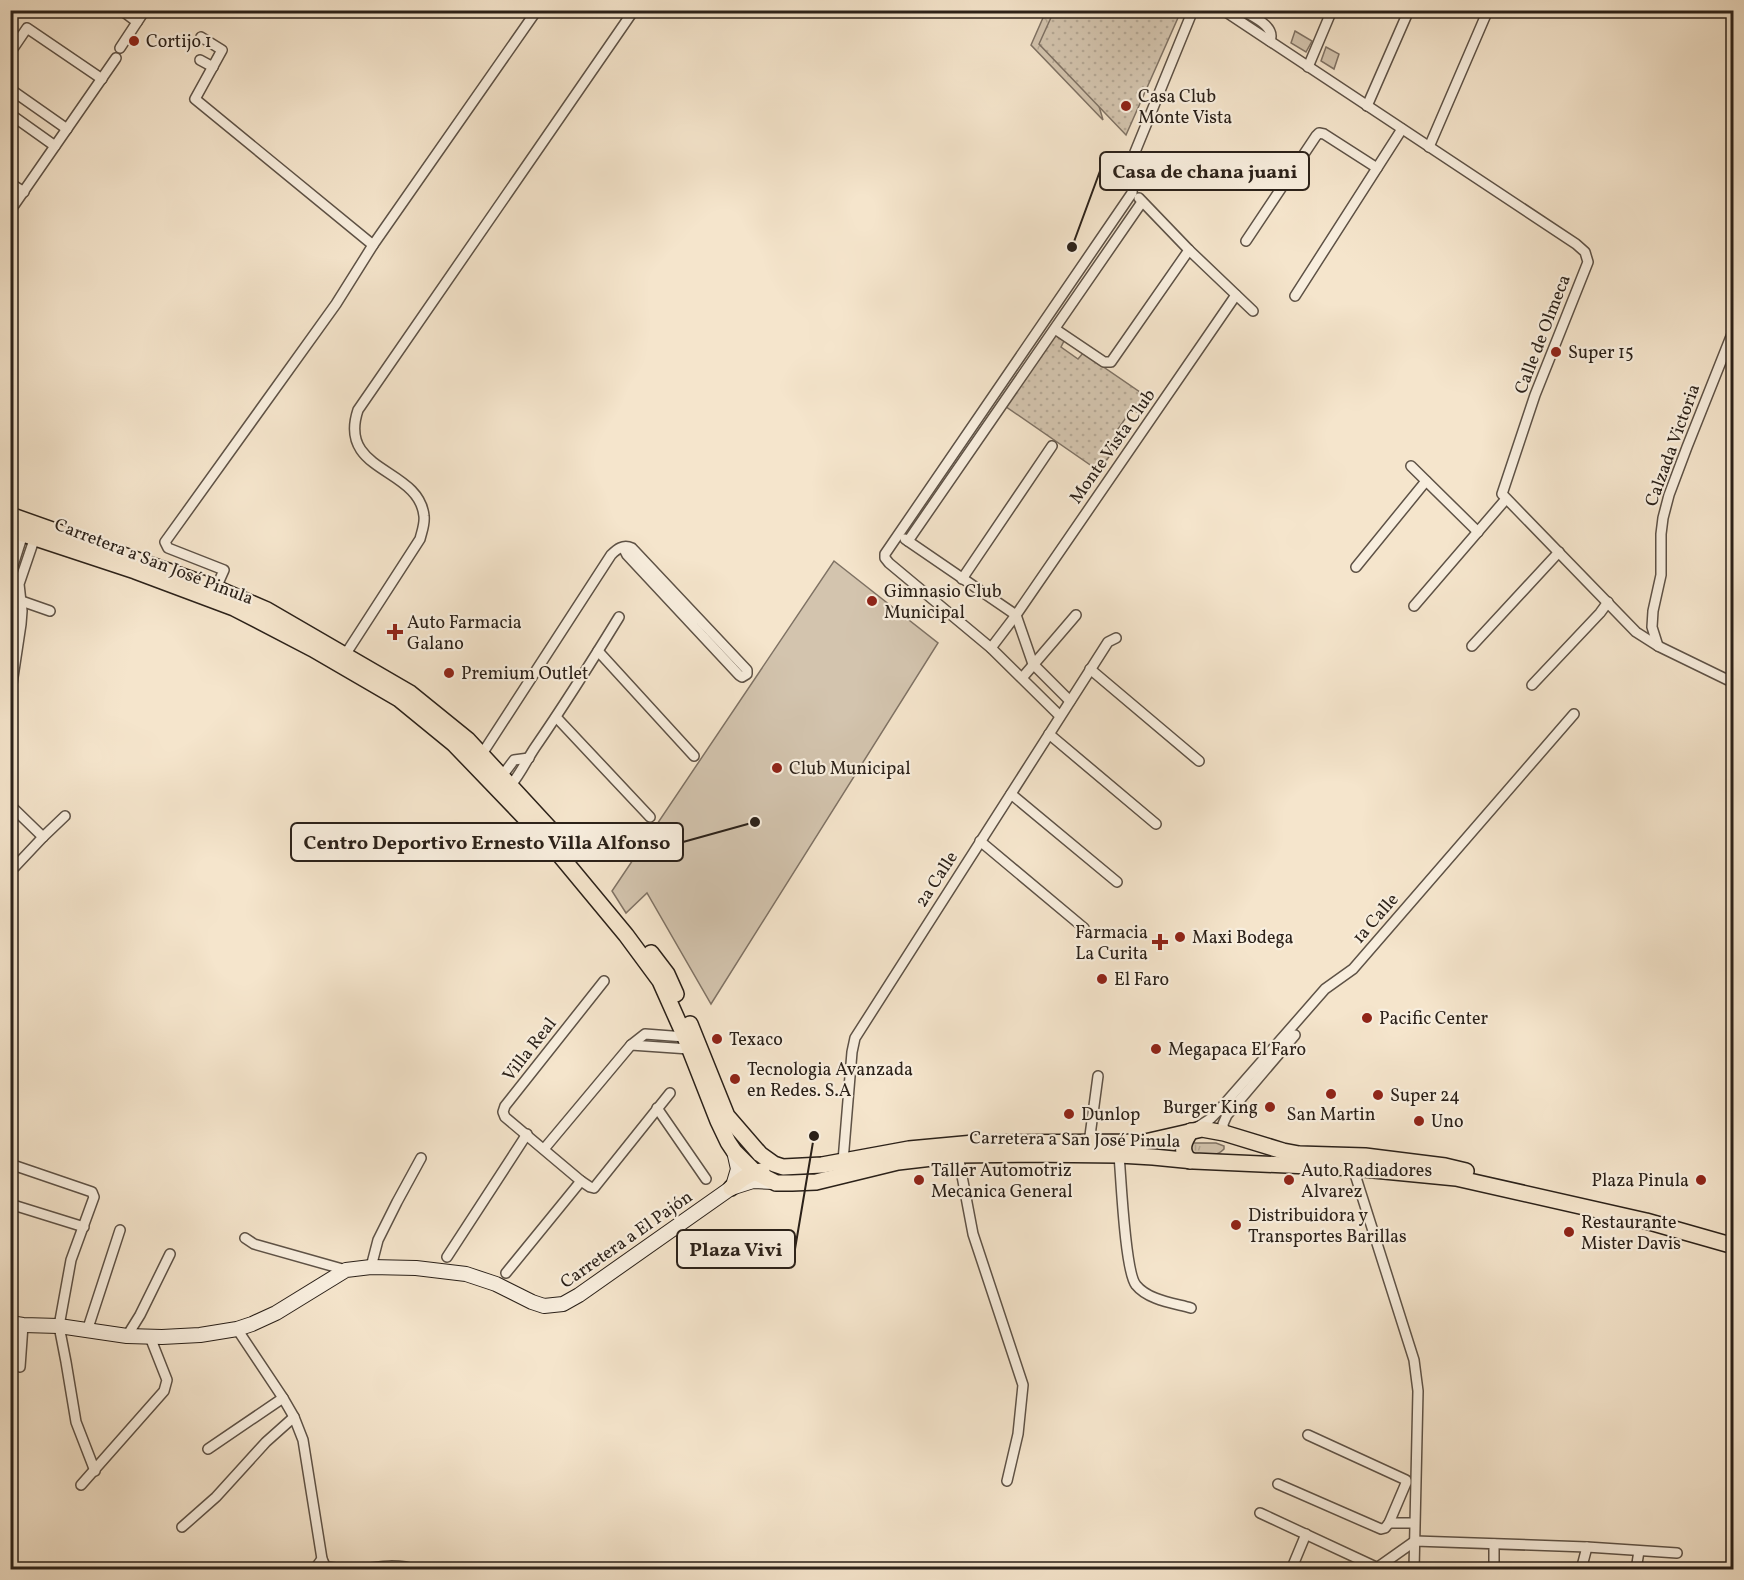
<svg xmlns="http://www.w3.org/2000/svg" width="1744" height="1580" viewBox="0 0 1744 1580" font-family="Vollkorn,serif">
<style>
.grass{fill:url(#grass-tufts);stroke:#7f7264;stroke-width:1.5}
.forest{fill:url(#forest-crowns);stroke:#7f7264;stroke-width:1.5}
.park{fill:#d3c4ae;stroke:#7f7264;stroke-width:1.5}
.garden{fill:url(#garden-dots);stroke:#7f7264;stroke-width:1.5}
.lines{fill:none;stroke-linecap:round;stroke-linejoin:round}
.street-casing{stroke:#5e5246;stroke-width:12}
.secondary-casing{stroke:#2b2119;stroke-width:16}
.primary-casing{stroke:#2b2119;stroke-width:18}
.street{stroke:#f8eede;stroke-width:9}
.secondary{stroke:#f8eede;stroke-width:14}
.primary{stroke:#f5e5cc;stroke-width:15}
.poi-dot{fill:#8f2418;stroke:#f8eede;stroke-width:2}
.labels{text-anchor:middle;stroke-width:4.5;stroke-linejoin:round;paint-order:stroke}
.poi-label{font-size:18px;fill:#2b2119;stroke:#f8eede;text-anchor:start}
.street-label{font-size:18px;fill:#2b2119;stroke:#f8eede}
.leader{fill:none;stroke:#2b2119;stroke-width:2}
.callout-dot{fill:#2b2119;stroke:#f8eede;stroke-width:2}
.callout{fill:#f8eede;stroke:#2b2119;stroke-width:2}
.callout-label{font-size:20px;text-anchor:middle;font-weight:bold;fill:#2b2119}
</style>
<defs>
<pattern id="grass-tufts" width="24" height="20" patternUnits="userSpaceOnUse" patternTransform="scale(1.5)"><rect width="24" height="20" fill="#d3c4ae"/><path d="M3 7l-1-3M5 7V3M7 7l1-3M15 17l-1-3M17 17v-4M19 17l1-3" fill="none" stroke="#b5a895"/></pattern>
<pattern id="forest-crowns" width="20" height="18" patternUnits="userSpaceOnUse" patternTransform="scale(1.5)"><rect width="20" height="18" fill="#d3c4ae"/><path d="M2 6a3 3 0 1 1 6 0M12 15a3 3 0 1 1 6 0" fill="none" stroke="#b5a895"/></pattern>
<pattern id="garden-dots" width="8" height="8" patternUnits="userSpaceOnUse" patternTransform="scale(1.5)"><rect width="8" height="8" fill="#d3c4ae"/><path d="M2 2h.1M6 6h.1" fill="none" stroke="#b5a895" stroke-width="1.8" stroke-linecap="round"/></pattern>
</defs>
<rect width="100%" height="100%" fill="#f5e5cc"/>
<filter id="stains"><feTurbulence type="fractalNoise" baseFrequency=".00333" numOctaves="4"/><feColorMatrix values="0 0 0 0 .2 0 0 0 0 .09 0 0 0 0 .02 0 0 0 .5 -.17"/></filter>
<radialGradient id="worn" r=".72"><stop offset=".6" stop-color="#630" stop-opacity="0"/><stop offset="1" stop-color="#630" stop-opacity=".3"/></radialGradient>
<path class="grass" d="M1191,1143H1216L1224,1146V1149C1216,1158 1203,1155 1191,1154L1188,1145Z"/>
<path class="forest" d="M1046,11H1059L1097,99L1103,120L1031,45Z"/>
<g class="park">
<path d="M1295,31L1312,41L1306,52L1291,43Z"/>
<path d="M1326,47L1339,54L1334,69L1321,61Z"/>
<path d="M834,561L938,643L711,1004L647,893L626,913L612,891Z"/>
</g>
<g class="garden">
<path d="M1054,11H1181L1126,135L1039,44Z"/>
<path d="M1051,332L1064,341L1061,347L1078,359L1083,353L1150,399L1140,414L1132,409L1118,429L1125,434L1099,471L1002,404Z"/>
</g>
<g class="lines">
<g class="street-casing">
<g id="street">
<path d="M121,10L137,22"/>
<path d="M1223,10L1576,244L1585,252L1588,262L1535,395L1502,494L1636,632L1658,646L1734,683"/>
<path d="M1242,10C1253,17 1276,26 1270,41"/>
<path d="M201,37L222,50L195,99L373,245"/>
<path d="M120,48L145,10"/>
<path d="M10,53L27,28L102,79"/>
<path d="M200,60L213,67"/>
<path d="M1308,67L1332,10"/>
<path d="M10,89L67,129"/>
<path d="M1367,106L1409,10"/>
<path d="M10,114L55,146"/>
<path d="M1429,147L1488,10"/>
<path d="M10,183L24,192"/>
<path d="M1139,198L1189,250L1253,311"/>
<path d="M10,211L116,58"/>
<path d="M1246,241L1316,136L1319,133L1324,134L1377,168"/>
<path d="M1295,296L1402,129"/>
<path d="M1055,329L1104,362H1111L1189,250"/>
<path d="M1411,466L1478,532"/>
<path d="M905,539L1016,615L1033,664L1070,701"/>
<path d="M908,541L1142,202"/>
<path d="M1356,567L1426,481"/>
<path d="M10,575L23,534"/>
<path d="M962,579L1052,446"/>
<path d="M216,588L224,570L168,548L165,542L336,304L373,245L537,10"/>
<path d="M10,597L50,611"/>
<path d="M1414,606L1506,499"/>
<path d="M1472,646L1559,552"/>
<path d="M1658,646L1652,627L1653,611L1661,575V534L1663,518L1669,495L1687,447L1734,329"/>
<path d="M991,648L1016,615L1236,295"/>
<path d="M598,651L694,756"/>
<path d="M345,655L420,539C422,531 425,524 424,516C419,467 337,473 358,410L634,10"/>
<path d="M1090,669L1199,761"/>
<path d="M1022,678L1076,615"/>
<path d="M1532,685L1600,613L1608,602"/>
<path d="M10,697L21,624L22,611L19,584L35,537"/>
<path d="M1060,716L991,648L889,563L885,558V554L1132,193L1135,152L1193,10"/>
<path d="M556,717L650,817"/>
<path d="M1049,734L1156,824"/>
<path d="M482,754L611,555C617,549 623,544 632,548L747,670V674L742,677L739,675L627,555L623,547"/>
<path d="M502,776L514,760L529,758"/>
<path d="M511,785C521,773 527,759 536,746C565,704 592,661 619,617"/>
<path d="M1011,794L1117,882"/>
<path d="M10,805L43,837"/>
<path d="M980,841L1084,928"/>
<path d="M10,872L43,837L65,816"/>
<path d="M604,981L505,1106L503,1112L505,1117L581,1181L590,1187L594,1188L670,1093"/>
<path d="M631,1045L689,1049"/>
<path d="M657,1108L706,1179"/>
<path d="M1196,1128L1210,1119L1220,1109L1325,989L1353,969L1574,714"/>
<path d="M1224,1133L1223,1124L1227,1115L1295,1035"/>
<path d="M1089,1143L1098,1076"/>
<path d="M544,1149L631,1045L645,1034L685,1037"/>
<path d="M958,1155L973,1234L1023,1385L1018,1434L1007,1481"/>
<path d="M1119,1155C1121,1177 1125,1272 1136,1285C1148,1300 1173,1303 1191,1308"/>
<path d="M843,1161L852,1052L855,1038L1108,642L1116,638"/>
<path d="M10,1164L92,1192L94,1197L71,1260L59,1326L66,1362L76,1422L95,1471"/>
<path d="M1353,1168L1414,1360L1418,1391L1414,1570"/>
<path d="M10,1204L84,1227"/>
<path d="M245,1238L254,1244L346,1270"/>
<path d="M447,1257L527,1134"/>
<path d="M371,1267L378,1240L397,1202L421,1158"/>
<path d="M506,1273L581,1181"/>
<path d="M237,1329L283,1398L294,1417L303,1440L322,1559L327,1570"/>
<path d="M87,1331L120,1230"/>
<path d="M127,1336L140,1315L170,1254"/>
<path d="M20,1367L23,1325"/>
<path d="M208,1449L283,1398"/>
<path d="M1278,1484L1381,1529L1385,1528L1389,1523L1406,1483V1480L1308,1435"/>
<path d="M81,1485L164,1391L167,1380L150,1337"/>
<path d="M1260,1513L1376,1567"/>
<path d="M1389,1523H1414"/>
<path d="M182,1527L216,1497L266,1442L294,1417"/>
<path d="M326,1567L355,1570"/>
<path d="M314,1570L322,1559"/>
<path d="M356,1570C376,1567 397,1563 417,1570"/>
<path d="M1291,1570L1306,1534"/>
<path d="M1374,1570L1415,1541L1587,1547L1677,1553"/>
<path d="M1494,1570V1544"/>
<path d="M1581,1570L1587,1547"/>
<path d="M1636,1570L1639,1551"/>
</g>
</g>
<g class="secondary-casing">
<g id="secondary">
<path d="M733,1186L738,1169L734,1151"/>
<path d="M10,1323L23,1325L59,1326L127,1336L162,1337L200,1335L237,1329L252,1324L276,1313L346,1270L371,1267L416,1268L466,1274L496,1284L532,1302L544,1306L563,1304L579,1295L731,1188L753,1181L774,1182"/>
</g>
</g>
<g class="primary-casing">
<g id="primary">
<path d="M10,515L216,588L267,610L410,693L468,740L565,845"/>
<path d="M10,528L23,534L135,571L234,608L313,649L399,699L454,744L553,847L626,935L660,981L685,1037L718,1121L728,1142L734,1151L755,1172L776,1183H792L816,1182L898,1162L958,1155L1027,1154L1119,1155L1153,1157L1194,1161L1353,1168L1456,1178L1646,1221L1734,1246"/>
<path d="M651,953L667,974L676,994"/>
<path d="M690,1024L727,1116L760,1154L774,1164L783,1167L822,1165L909,1149L974,1143L1145,1142L1202,1129L1224,1133L1283,1151L1299,1154L1365,1156L1445,1166L1466,1171"/>
<path d="M1190,1161C1179,1151 1184,1141 1191,1131"/>
<path d="M731,1188C740,1180 750,1172 762,1171"/>
</g>
</g>
<use href="#street" class="street"/>
<use href="#secondary" class="secondary"/>
<use href="#primary" class="primary"/>
</g>
<g class="poi-dot">
<circle cx="134" cy="41" r="6"/>
<circle cx="1126" cy="106" r="6"/>
<circle cx="1556" cy="352" r="6"/>
<circle cx="872" cy="601" r="6"/>
<path d="M392 623h6v6h6v6h-6v6h-6v-6h-6v-6h6z"/>
<circle cx="449" cy="673" r="6"/>
<circle cx="777" cy="768" r="6"/>
<circle cx="1180" cy="937" r="6"/>
<path d="M1157 933h6v6h6v6h-6v6h-6v-6h-6v-6h6z"/>
<circle cx="1102" cy="979" r="6"/>
<circle cx="1367" cy="1018" r="6"/>
<circle cx="717" cy="1039" r="6"/>
<circle cx="1156" cy="1049" r="6"/>
<circle cx="735" cy="1079" r="6"/>
<circle cx="1331" cy="1094" r="6"/>
<circle cx="1378" cy="1095" r="6"/>
<circle cx="1270" cy="1107" r="6"/>
<circle cx="1069" cy="1114" r="6"/>
<circle cx="1419" cy="1121" r="6"/>
<circle cx="919" cy="1180" r="6"/>
<circle cx="1289" cy="1180" r="6"/>
<circle cx="1701" cy="1180" r="6"/>
<circle cx="1236" cy="1225" r="6"/>
<circle cx="1569" cy="1232" r="6"/>
</g>
<g class="labels">
<g class="poi-label">
<text x="146" y="47">Cortijo 1</text>
<text x="1138" y="102">Casa Club<tspan x="1138" dy="21">Monte Vista</tspan></text>
<text x="1568" y="358">Super 15</text>
<text x="884" y="597">Gimnasio Club<tspan x="884" dy="21">Municipal</tspan></text>
<text x="407" y="628">Auto Farmacia<tspan x="407" dy="21">Galano</tspan></text>
<text x="461" y="679">Premium Outlet</text>
<text x="789" y="774">Club Municipal</text>
<text x="1148" y="938" text-anchor="end">Farmacia<tspan x="1148" dy="21">La Curita</tspan></text>
<text x="1192" y="943">Maxi Bodega</text>
<text x="1114" y="985">El Faro</text>
<text x="1379" y="1024">Pacific Center</text>
<text x="729" y="1045">Texaco</text>
<text x="1168" y="1055">Megapaca El Faro</text>
<text x="747" y="1075">Tecnologia Avanzada<tspan x="747" dy="21">en Redes. S.A</tspan></text>
<text x="1390" y="1101">Super 24</text>
<text x="1258" y="1113" text-anchor="end">Burger King</text>
<text x="1081" y="1120">Dunlop</text>
<text x="1331" y="1120" text-anchor="middle">San Martin</text>
<text x="1431" y="1127">Uno</text>
<text x="931" y="1176">Taller Automotriz<tspan x="931" dy="21">Mecanica General</tspan></text>
<text x="1301" y="1176">Auto Radiadores<tspan x="1301" dy="21">Alvarez</tspan></text>
<text x="1689" y="1186" text-anchor="end">Plaza Pinula</text>
<text x="1248" y="1221">Distribuidora y<tspan x="1248" dy="21">Transportes Barillas</tspan></text>
<text x="1581" y="1228">Restaurante<tspan x="1581" dy="21">Mister Davis</tspan></text>
</g>
<g class="street-label">
<text transform="translate(1542 334) rotate(-69)" y="6">Calle de Olmeca</text>
<text transform="translate(1672 445) rotate(-70)" y="6">Calzada Victoria</text>
<text transform="translate(1112 446) rotate(-55)" y="6">Monte Vista Club</text>
<text transform="translate(154 561) rotate(21)" y="6">Carretera a San José Pinula</text>
<text transform="translate(936 879) rotate(-57)" y="6">2a Calle</text>
<text transform="translate(1375 918) rotate(-49)" y="6">1a Calle</text>
<text transform="translate(529 1049) rotate(-52)" y="6">Villa Real</text>
<text transform="translate(1075 1139) rotate(1)" y="6">Carretera a San José Pinula</text>
<text transform="translate(626 1239) rotate(-35)" y="6">Carretera a El Pajón</text>
</g>
</g>
<path class="leader" d="M1072 247L1100 171M755 822L683 842M814 1136L795 1249"/>
<g class="callout-dot">
<circle cx="1072" cy="247" r="6"/>
<circle cx="755" cy="822" r="6"/>
<circle cx="814" cy="1136" r="6"/>
</g>
<g class="callout">
<rect x="1100" y="152" width="209" height="38" rx="6"/>
<rect x="291" y="823" width="392" height="38" rx="6"/>
<rect x="677" y="1230" width="118" height="38" rx="6"/>
</g>
<g class="callout-label">
<text x="1205" y="178">Casa de chana juani</text>
<text x="487" y="849">Centro Deportivo Ernesto Villa Alfonso</text>
<text x="736" y="1256">Plaza Vivi</text>
</g>
<rect width="1744" height="1580" fill="none" stroke="#f5e5cc" stroke-width="36"/>
<rect x="12" y="12" width="1720" height="1556" fill="none" stroke="#2b2119" stroke-width="3"/>
<rect x="18" y="18" width="1708" height="1544" fill="none" stroke="#2b2119" stroke-width="1.5"/>
<rect width="100%" height="100%" filter="url(#stains)"/>
<rect width="100%" height="100%" fill="url(#worn)"/>
</svg>
